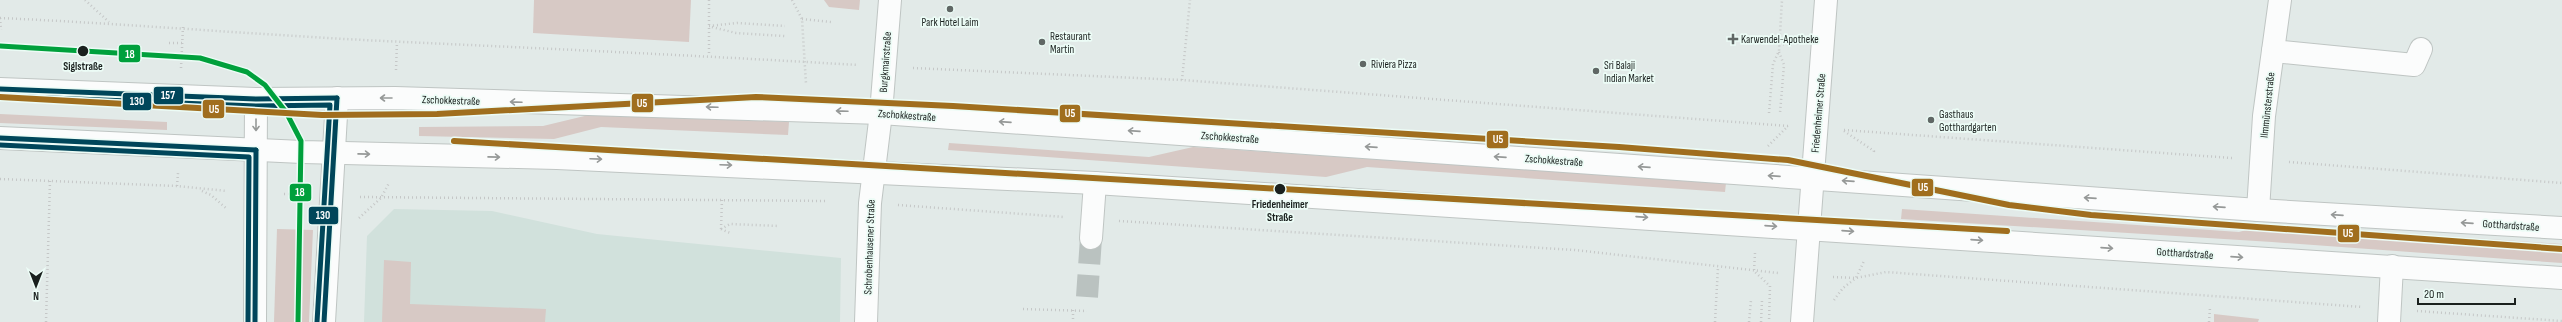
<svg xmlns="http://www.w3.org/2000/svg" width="2562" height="322" viewBox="0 0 2562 322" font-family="'Sofia Sans Condensed',sans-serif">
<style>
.built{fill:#d1e1dc}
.green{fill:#d7c9c5}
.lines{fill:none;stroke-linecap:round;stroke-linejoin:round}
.minor-tunnel{stroke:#bac2c0;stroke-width:22;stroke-dasharray:22 11;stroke-linecap:butt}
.minor-casing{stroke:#bfc5c3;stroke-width:24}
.major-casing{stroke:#bfc5c3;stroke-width:24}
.path{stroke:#c5c7c7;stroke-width:2.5;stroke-dasharray:1 3;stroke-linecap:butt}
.minor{stroke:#fbfcfc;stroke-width:22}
.major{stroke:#fbfcfc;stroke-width:22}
.bus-1-casing{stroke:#ecfcf6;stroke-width:8}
.bus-2-casing{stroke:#ecfcf6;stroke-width:8}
.bus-1{stroke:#00465a;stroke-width:5}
.bus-2{stroke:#00465a;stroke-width:5}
.tram-1-casing{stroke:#ecfcf6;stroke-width:8}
.tram-1{stroke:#00a03c;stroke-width:5}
.metro-1-casing{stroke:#ecfcf6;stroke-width:9}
.metro-1{stroke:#a06e1e;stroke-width:6}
.oneway{stroke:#969998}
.poi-dot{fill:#606765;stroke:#ecfcf6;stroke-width:1.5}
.stop-dot{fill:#1a201e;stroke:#ecfcf6;stroke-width:1.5}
.labels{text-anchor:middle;stroke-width:3.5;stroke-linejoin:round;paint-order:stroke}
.poi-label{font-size:11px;fill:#1a201e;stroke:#ecfcf6;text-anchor:start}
.street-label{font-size:11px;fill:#1a201e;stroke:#ecfcf6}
.stop-label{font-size:11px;font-weight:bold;fill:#1a201e;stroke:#ecfcf6}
.line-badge{stroke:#ecfcf6;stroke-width:1.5}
.badge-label{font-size:11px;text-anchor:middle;font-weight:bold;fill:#fff}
</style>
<rect width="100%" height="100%" fill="#e2eae8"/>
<path class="built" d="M394,209L492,211L597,234L841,258L840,322H364L367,236Z"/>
<g class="green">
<path d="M534,0H691L689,42L533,33Z"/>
<path d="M824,0H860L859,10L829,7Z"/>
<path d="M597,113L789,122L788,135L601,127L554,139L419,136V127L543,126Z"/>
<path d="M0,114L167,122V130L0,123Z"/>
<path d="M949,143L1149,157L1193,147L1726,183L1725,192L1367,167L1326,177L948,150Z"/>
<path d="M1902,209L2239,232L2268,224L2562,244V263L2272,242L1901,219Z"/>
<path d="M277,229L313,230L309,322H274Z"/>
<path d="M384,260L411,262L410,304L546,309L545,322H382Z"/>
<path d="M2214,314L2259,319L2258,322H2214Z"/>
</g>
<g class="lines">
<path class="minor-tunnel" d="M1087,297L1091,238"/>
<g class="minor-casing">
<g id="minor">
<path d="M2273,51L2414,65L2421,49"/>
<path d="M2258,210L2264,116L2280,0"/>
<path d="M1091,238L1095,183"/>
<path d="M255,322L256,99"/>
<path d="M324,322L337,98"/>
<path d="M866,322L870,203L881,113L890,0"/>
<path d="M1802,322L1826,0"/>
<path d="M2389,322L2392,266"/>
</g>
</g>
<g class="major-casing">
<g id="major">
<path d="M0,89L256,99L395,98L881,113L2258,210L2562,228"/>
<path d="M0,138L302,152L557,158L1095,183L2562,278"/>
</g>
</g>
<g class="path">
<path d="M85,0L109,22"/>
<path d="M709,0V55"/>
<path d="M792,0L802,19L806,84"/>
<path d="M0,18C135,24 270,36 405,42C556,49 707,56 858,65"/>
<path d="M0,18L1,30"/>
<path d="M802,19L831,22"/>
<path d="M709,26L737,23L785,26"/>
<path d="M712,27L736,33L785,36"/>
<path d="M169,43H182"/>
<path d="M1779,44L1794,45"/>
<path d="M1779,52L1784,65L1780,113"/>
<path d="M181,68L183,27"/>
<path d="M913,68L1182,80L1788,126"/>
<path d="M396,70L397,42"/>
<path d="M1182,80L1190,0"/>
<path d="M1769,113L1773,64L1779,51L1782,0"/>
<path d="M1844,130L2232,158"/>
<path d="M1844,131L1874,151L1873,154"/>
<path d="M1768,146L1788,126"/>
<path d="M2289,162L2562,183"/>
<path d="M0,179L177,186L227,191"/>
<path d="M177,186L178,173"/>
<path d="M202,191L211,195L227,209"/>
<path d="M284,194H303"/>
<path d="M360,197L825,201"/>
<path d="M898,205L1064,217"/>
<path d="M359,218L381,198L389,183"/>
<path d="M1119,221L1575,250L1778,273"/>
<path d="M721,229L730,224L779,226"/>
<path d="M721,229L722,199"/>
<path d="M721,229L730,233"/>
<path d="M1755,253L1754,271L1770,286L1769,322"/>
<path d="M1833,277L1856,278L1886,272L2362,307"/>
<path d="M1834,300L1843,288L1856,278L1864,261"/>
<path d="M1023,309L1087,311"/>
<path d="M1073,310V322"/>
<path d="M2417,311L2562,321"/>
<path d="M46,322L50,181"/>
<path d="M1715,322L1718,267"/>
<path d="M1749,322L1751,300"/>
<path d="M1761,322L1762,300"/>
<path d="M2209,322L2210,308"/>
</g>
<use href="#minor" class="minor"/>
<use href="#major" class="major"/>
<g class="bus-1-casing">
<g id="bus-1">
<path d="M0,89L256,99L337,98"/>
<path d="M0,138L256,150"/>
<path d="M255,322L256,150"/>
<path d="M324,322L337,98"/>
</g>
</g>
<g class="bus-2-casing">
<g id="bus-2">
<path d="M0,96L256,106L330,105L317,322"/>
<path d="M0,145L249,157L248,322"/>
</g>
</g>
<use href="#bus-1" class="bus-1"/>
<use href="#bus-2" class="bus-2"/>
<g class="tram-1-casing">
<path id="tram-1" d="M0,46L200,58L247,72L265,85L286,112L301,141L298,322"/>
</g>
<use href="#tram-1" class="tram-1"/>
<g class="metro-1-casing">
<g id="metro-1">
<path d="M0,97L322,115L437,114L756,97L953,106L1619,147L1788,160L2009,205L2091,215L2562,249"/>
<path d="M454,141L2007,231"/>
</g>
</g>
<use href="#metro-1" class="metro-1"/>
</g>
<defs><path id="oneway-shaft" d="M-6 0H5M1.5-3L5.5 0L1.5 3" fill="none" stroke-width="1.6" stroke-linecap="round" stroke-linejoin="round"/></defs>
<g class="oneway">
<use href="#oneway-shaft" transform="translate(386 98) rotate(180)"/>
<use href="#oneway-shaft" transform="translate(516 102) rotate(-178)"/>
<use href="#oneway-shaft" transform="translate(712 107) rotate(-178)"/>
<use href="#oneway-shaft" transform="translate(842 111) rotate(-178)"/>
<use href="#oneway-shaft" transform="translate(1005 122) rotate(-176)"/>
<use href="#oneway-shaft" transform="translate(256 125) rotate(90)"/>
<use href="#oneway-shaft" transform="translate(1134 131) rotate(-176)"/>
<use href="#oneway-shaft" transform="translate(1371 147) rotate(-176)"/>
<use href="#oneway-shaft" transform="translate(364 154) rotate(1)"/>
<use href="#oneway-shaft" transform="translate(494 157) rotate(1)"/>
<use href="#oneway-shaft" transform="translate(1500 157) rotate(-176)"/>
<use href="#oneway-shaft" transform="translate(596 159) rotate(2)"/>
<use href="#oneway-shaft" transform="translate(726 165) rotate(2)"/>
<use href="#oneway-shaft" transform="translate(1644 167) rotate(-176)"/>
<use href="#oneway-shaft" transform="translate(1774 176) rotate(-176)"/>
<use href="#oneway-shaft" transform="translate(1848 181) rotate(-176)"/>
<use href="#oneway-shaft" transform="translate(2090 198) rotate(-176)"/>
<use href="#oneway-shaft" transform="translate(2219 207) rotate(-176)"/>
<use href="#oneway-shaft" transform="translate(2337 215) rotate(-176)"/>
<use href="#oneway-shaft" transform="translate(1642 217) rotate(4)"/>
<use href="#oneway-shaft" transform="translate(2467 223) rotate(-176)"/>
<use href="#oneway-shaft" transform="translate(1771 226) rotate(4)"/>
<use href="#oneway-shaft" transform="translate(1848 231) rotate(4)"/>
<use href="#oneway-shaft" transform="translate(1977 240) rotate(4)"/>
<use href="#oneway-shaft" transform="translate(2107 248) rotate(4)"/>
<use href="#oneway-shaft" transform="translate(2237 257) rotate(4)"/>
</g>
<g class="poi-dot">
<circle cx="950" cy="9" r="4"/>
<path d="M1731 33h4v4h4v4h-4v4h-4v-4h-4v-4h4z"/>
<circle cx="1042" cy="42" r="4"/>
<circle cx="1363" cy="64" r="4"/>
<circle cx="1596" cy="71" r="4"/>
<circle cx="1931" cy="120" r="4"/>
</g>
<g class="stop-dot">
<circle cx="83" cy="51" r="6"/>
<circle cx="1280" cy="189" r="6"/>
</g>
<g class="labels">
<g class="poi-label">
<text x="950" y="26" text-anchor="middle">Park Hotel Laim</text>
<text x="1050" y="40">Restaurant<tspan x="1050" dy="13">Martin</tspan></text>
<text x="1741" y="43">Karwendel-Apotheke</text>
<text x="1371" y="68">Riviera Pizza</text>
<text x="1604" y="69">Sri Balaji<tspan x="1604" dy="13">Indian Market</tspan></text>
<text x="1939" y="118">Gasthaus<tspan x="1939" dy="13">Gotthardgarten</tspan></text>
</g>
<g class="street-label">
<text transform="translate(885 62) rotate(-86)" y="4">Burgkmairstraße</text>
<text transform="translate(451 100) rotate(2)" y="4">Zschokkestraße</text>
<text transform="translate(2267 105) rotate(-84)" y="4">Ilmmünsterstraße</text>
<text transform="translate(1818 113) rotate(-85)" y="4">Friedenheimer Straße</text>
<text transform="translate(907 115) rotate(4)" y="4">Zschokkestraße</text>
<text transform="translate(1230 137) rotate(4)" y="4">Zschokkestraße</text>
<text transform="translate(1554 160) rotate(4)" y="4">Zschokkestraße</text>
<text transform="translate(2511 225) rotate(4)" y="4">Gotthardstraße</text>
<text transform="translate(869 247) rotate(-88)" y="4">Schrobenhausener Straße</text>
<text transform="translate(2185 253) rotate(4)" y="4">Gotthardstraße</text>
</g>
<g class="stop-label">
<text x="83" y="70">Siglstraße</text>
<text x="1280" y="208">Friedenheimer<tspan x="1280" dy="13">Straße</tspan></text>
</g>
</g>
<g class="line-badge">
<rect x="118" y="44" width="23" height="19" rx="4" fill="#00a03c"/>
<rect x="153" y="86" width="31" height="19" rx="4" fill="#00465a"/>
<rect x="122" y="92" width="30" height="19" rx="4" fill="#00465a"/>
<rect x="631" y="93" width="23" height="20" rx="4" fill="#a06e1e"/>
<rect x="202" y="99" width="23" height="20" rx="4" fill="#a06e1e"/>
<rect x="1059" y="104" width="22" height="19" rx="4" fill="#a06e1e"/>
<rect x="1486" y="130" width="23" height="19" rx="4" fill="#a06e1e"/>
<rect x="1911" y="178" width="23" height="19" rx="4" fill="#a06e1e"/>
<rect x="289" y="183" width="23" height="19" rx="4" fill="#00a03c"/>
<rect x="308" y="206" width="31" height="19" rx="4" fill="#00465a"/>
<rect x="2337" y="224" width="23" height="19" rx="4" fill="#a06e1e"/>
</g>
<g class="badge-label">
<text x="130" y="58">18</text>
<text x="168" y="99">157</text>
<text x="137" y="105">130</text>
<text x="642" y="107">U5</text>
<text x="214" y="113">U5</text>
<text x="1070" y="117">U5</text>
<text x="1498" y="143">U5</text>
<text x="1923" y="191">U5</text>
<text x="300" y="196">18</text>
<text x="323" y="219">130</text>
<text x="2348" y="237">U5</text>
</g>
<g transform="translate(36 286) rotate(180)" stroke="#ecfcf6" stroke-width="3" paint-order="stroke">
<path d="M0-3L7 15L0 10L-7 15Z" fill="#1a201e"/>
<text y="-6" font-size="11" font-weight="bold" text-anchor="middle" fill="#1a201e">N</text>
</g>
<path d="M2418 298v6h97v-6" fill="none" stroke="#1a201e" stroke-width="2"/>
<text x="2424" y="298" font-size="12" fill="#1a201e" stroke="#ecfcf6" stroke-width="3" paint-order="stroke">20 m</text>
</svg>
